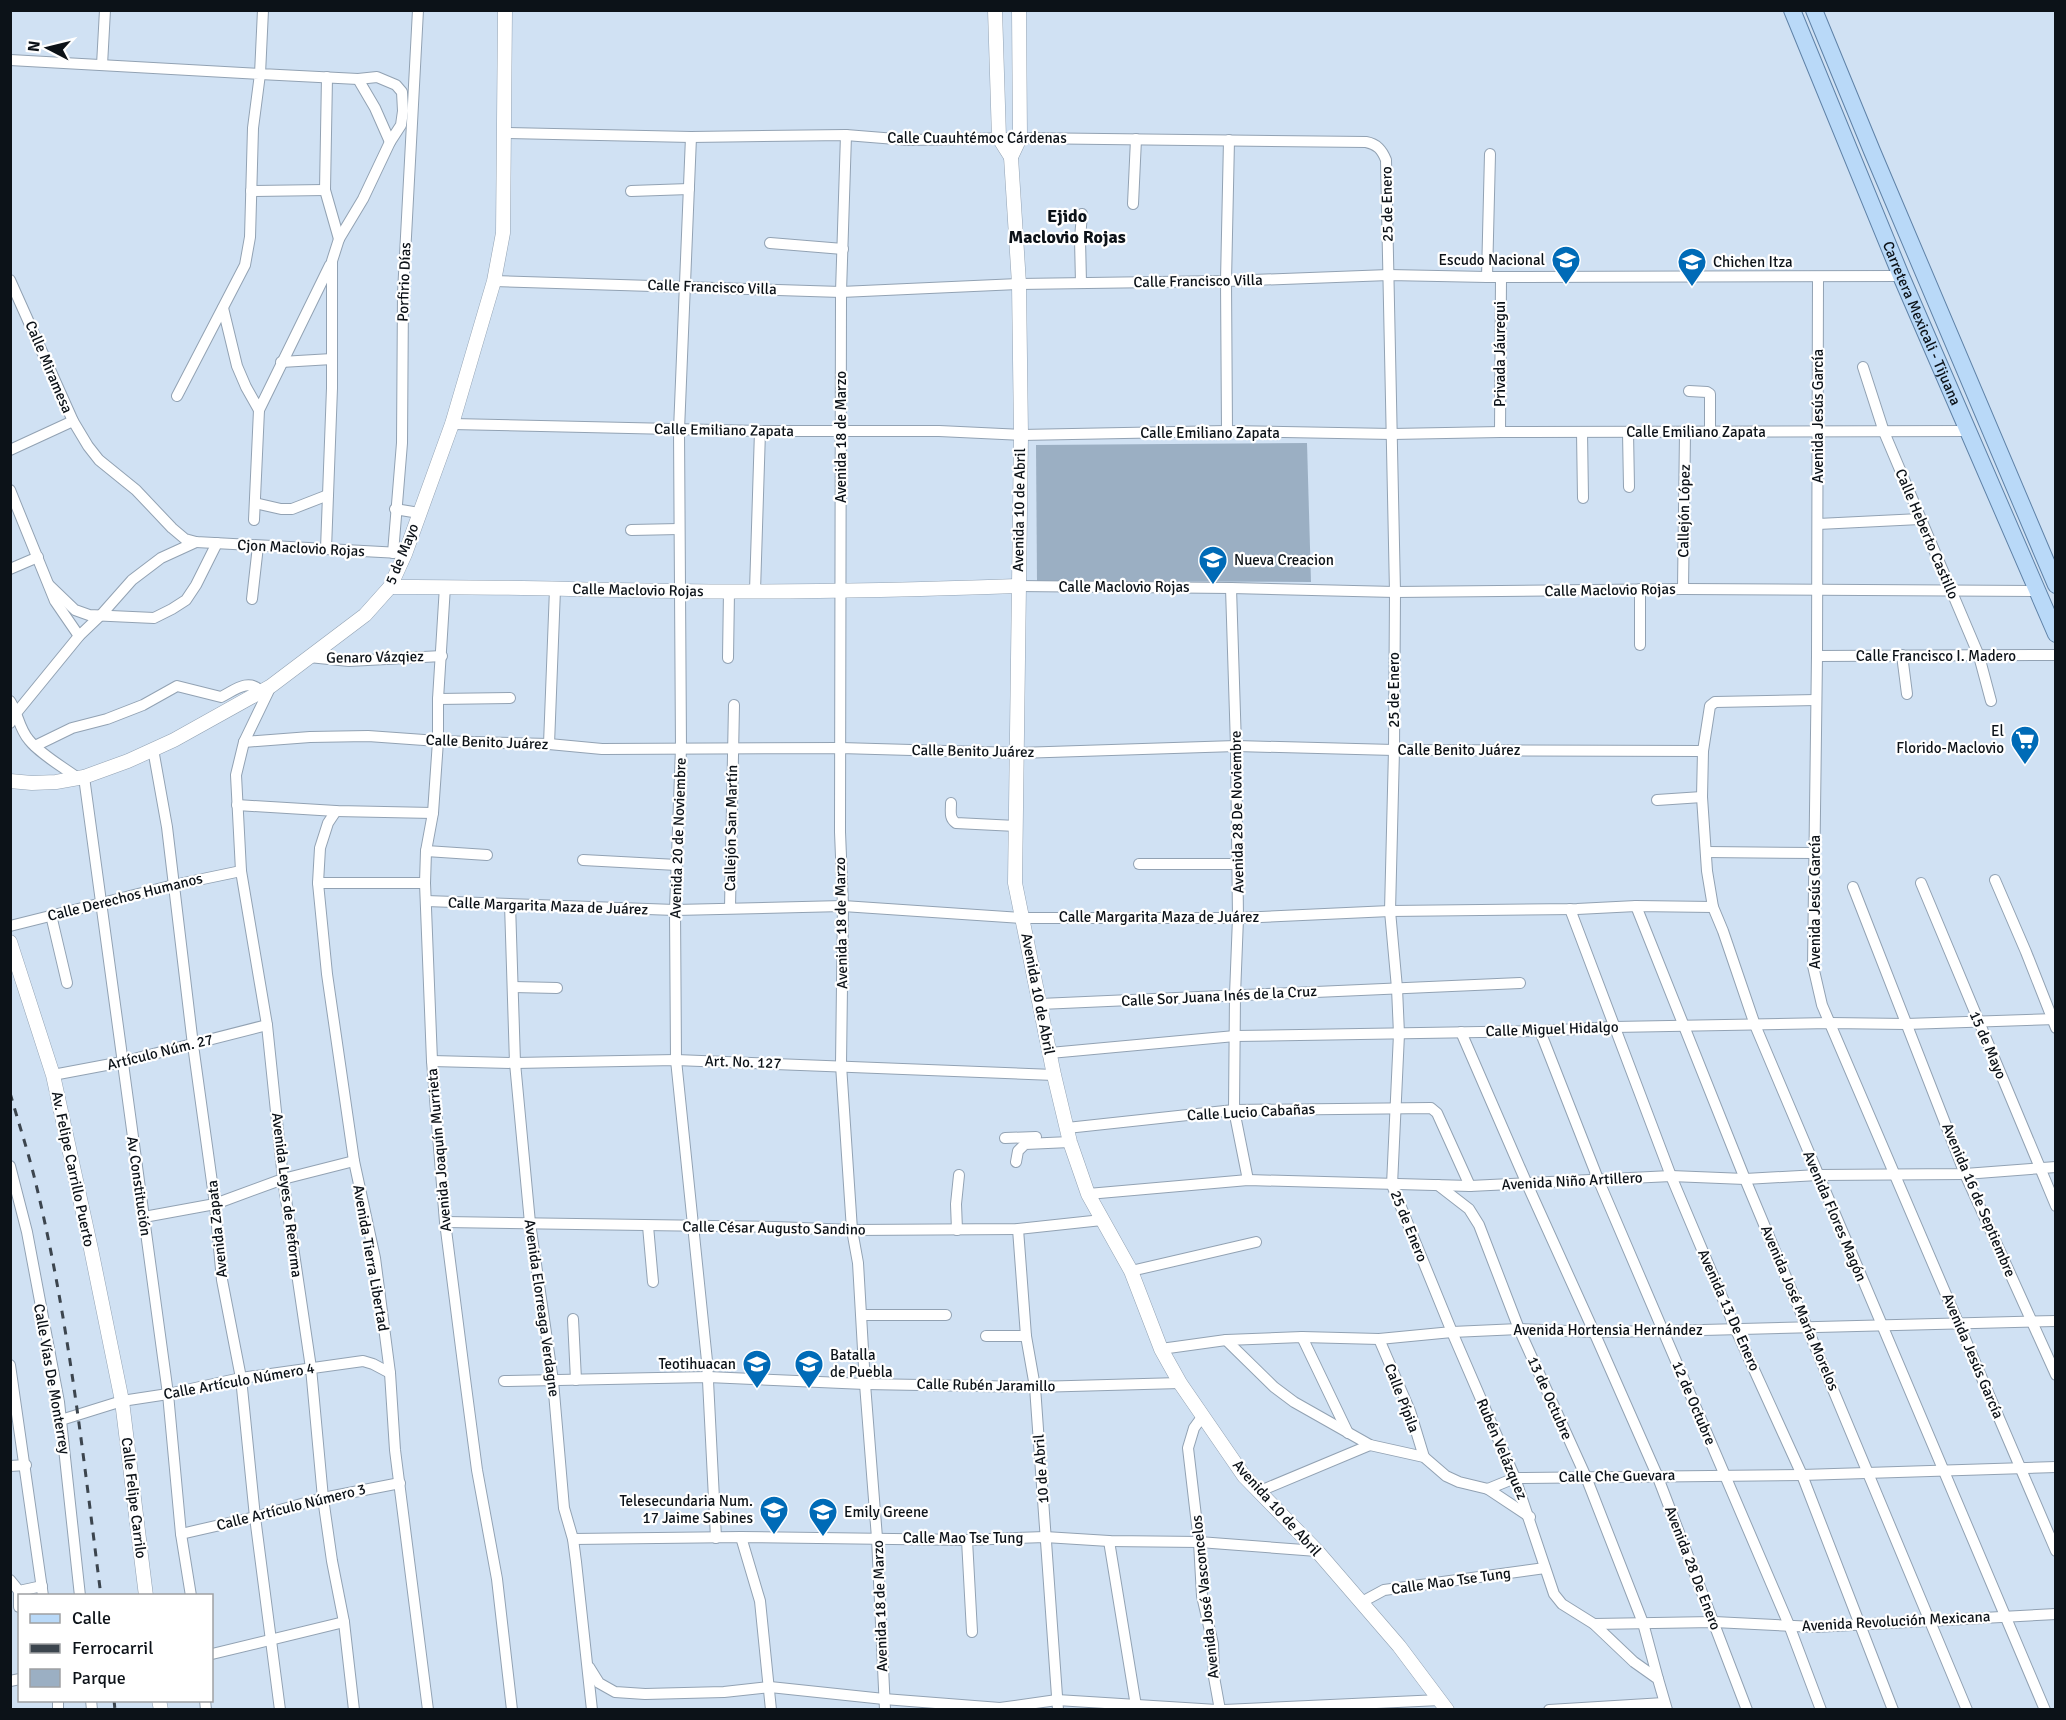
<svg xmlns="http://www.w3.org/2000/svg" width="2066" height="1720" viewBox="0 0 2066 1720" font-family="Signika,sans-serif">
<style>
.park{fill:#9bafc3}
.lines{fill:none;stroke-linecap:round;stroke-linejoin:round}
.minor-casing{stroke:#92a2b3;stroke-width:12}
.tertiary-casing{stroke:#92a2b3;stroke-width:15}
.primary-casing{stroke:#5f82a7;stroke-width:18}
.minor{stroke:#fff;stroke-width:10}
.tertiary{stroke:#fff;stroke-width:14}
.primary{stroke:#b9d9f8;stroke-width:16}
.rail{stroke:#3c454e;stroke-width:3;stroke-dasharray:8 8;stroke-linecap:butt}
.labels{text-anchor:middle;stroke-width:4.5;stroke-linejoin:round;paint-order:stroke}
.street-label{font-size:15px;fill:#0c1218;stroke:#fff}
.poi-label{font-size:15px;fill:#0c1218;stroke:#fff;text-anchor:end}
.quarter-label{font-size:18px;font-weight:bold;fill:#0c1218;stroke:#fff}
</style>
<rect width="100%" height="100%" fill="#d0e1f3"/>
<path class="park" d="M1307,443L1311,582L1037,581L1036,445Z"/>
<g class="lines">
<g class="minor-casing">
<g id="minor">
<path d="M263,10L260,74L358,79L377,77L396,85L402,92L403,111L401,125L390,142L363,199L339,239L332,261V388L326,549"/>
<path d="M10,60L260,74L253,128L250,237L245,265L177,396"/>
<path d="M102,65L105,10"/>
<path d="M327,77L325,190L339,239"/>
<path d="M358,79L375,108L390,142"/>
<path d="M503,133L691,137L846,135L908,140L1020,138L1366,142C1377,144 1382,150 1386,160L1395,592L1394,750L1390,911L1397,988L1399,1034L1392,1185L1452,1332L1515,1478L1554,1594L1562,1604L1594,1624L1634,1662L1658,1679L1667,1710"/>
<path d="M846,135L841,292L840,832L843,906L841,1065L852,1230L858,1263L865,1384L877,1538L885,1710"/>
<path d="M691,137L679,430L681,748L675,910L676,1060L707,1361L716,1538"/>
<path d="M251,191L325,190"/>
<path d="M631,191L689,189"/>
<path d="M1133,204L1136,139"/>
<path d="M770,243L843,249"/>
<path d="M1487,277L1490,154"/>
<path d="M1818,277L1817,656L1813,966L1822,1005L2056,1551"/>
<path d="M10,280L73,421L88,446L99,460L136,490L172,528L185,539L196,542L400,553"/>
<path d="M494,281L841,292L1019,284L1226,281L1389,275L1487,277L1901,276"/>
<path d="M1081,283L1080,239L1082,214"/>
<path d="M223,308L237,366L246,387L259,410L330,265"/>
<path d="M281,362L332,359"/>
<path d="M1863,367L1884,432L1979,656L1991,701"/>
<path d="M1689,391L1707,392L1710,394V433"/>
<path d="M452,424L760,431H939L1021,435L1227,431L1392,434L1500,432L1968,431"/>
<path d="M1227,431L1226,281L1229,140"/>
<path d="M1500,432L1501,277"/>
<path d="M1582,432L1583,498"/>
<path d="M1628,432L1629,487"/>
<path d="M10,450L73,421"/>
<path d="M10,490L55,601L79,636"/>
<path d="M255,503L281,509H292L328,495"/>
<path d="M395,509L419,513"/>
<path d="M254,520L259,410"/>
<path d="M1818,524L1920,519"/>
<path d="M631,530L679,529"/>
<path d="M393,553L402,443L403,293L418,10"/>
<path d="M10,569L38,557"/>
<path d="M49,585L75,610L89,615L154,618L172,609L186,600L196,585L217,543"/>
<path d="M445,586L438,699V741L433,813L426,851L425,883L432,1061L445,1222L465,1379L477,1470L497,1579L512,1710"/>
<path d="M1017,586L1231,588L1395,592L1683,589L2038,591"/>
<path d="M1231,588L1236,746L1238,918L1235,995L1234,1110L1248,1180"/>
<path d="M1683,589L1685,433"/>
<path d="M755,591L760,431"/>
<path d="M252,599L258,546"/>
<path d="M1640,645V589"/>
<path d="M1902,655L1907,694"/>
<path d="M1817,656L2056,655"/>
<path d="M309,657L349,661L442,656"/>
<path d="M728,658L729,591"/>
<path d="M271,686L244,742L236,775L241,871L267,1025L283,1179L311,1368L323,1498L332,1561L344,1622L354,1710"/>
<path d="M438,699L510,698"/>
<path d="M1816,700L1715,702L1710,706L1703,751L1702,797L1707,871L1713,907L1723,931L1755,1025L2045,1710"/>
<path d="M10,701C18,713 19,729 29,740C40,754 63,767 78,778"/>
<path d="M10,723L17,712L79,636L101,615L132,580L161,558L196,542"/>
<path d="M244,742L310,737L368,736L438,741L549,744L602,749L840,748L1018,753L1236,746L1394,750L1703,751"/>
<path d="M549,744L555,589"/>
<path d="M35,746L72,728L107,719L143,705L177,686L221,697C235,690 248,678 261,691"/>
<path d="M153,749L167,827L193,1045L215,1204L222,1280L241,1378L255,1517L280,1710"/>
<path d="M84,777L168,1394L181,1534L191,1596"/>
<path d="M1657,800L1702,797"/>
<path d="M951,803C951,812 949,818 956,823L1016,826"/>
<path d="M237,805L336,811L433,813"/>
<path d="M336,811L328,823L320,848L318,883L327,974L354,1161L375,1258L390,1373L395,1450L428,1710"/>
<path d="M426,851L487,855"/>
<path d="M1706,852L1814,853"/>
<path d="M583,860L677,865"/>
<path d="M1139,864H1237"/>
<path d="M1995,880L2026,952L2056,1028"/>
<path d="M318,883H425"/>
<path d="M1921,883L2056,1206"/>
<path d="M1853,887L1965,1174L2056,1375"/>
<path d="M426,901L675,910L843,906L1022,918H1238L1390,911L1577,909L1636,906L1713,907"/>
<path d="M510,904L515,1063L530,1223L553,1381L564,1508L573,1539L576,1562L592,1710"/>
<path d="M1636,906L1745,1179L1967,1710"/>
<path d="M730,908L734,705"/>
<path d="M1570,909L1671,1176L1736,1330L1802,1475L1893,1710"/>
<path d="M51,915L67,983"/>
<path d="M10,926L174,885L241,871"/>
<path d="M513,987L557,988"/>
<path d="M1040,1004L1520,983"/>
<path d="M1540,1031L1598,1179L1789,1625L1821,1710"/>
<path d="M1461,1032L1527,1184L1594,1332L1657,1475L1747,1710"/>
<path d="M1050,1053L1235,1036L1540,1031L1614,1027L1830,1023L1906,1024L2056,1019"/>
<path d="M432,1061L515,1063L676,1060L1054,1075"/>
<path d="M53,1075L122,1062L267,1025"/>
<path d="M1067,1128L1234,1110L1431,1108L1437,1113L1470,1186"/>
<path d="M1005,1138L1036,1137"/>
<path d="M1016,1162L1018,1151L1025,1144L1070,1142"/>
<path d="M10,1166L27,1232L59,1402L80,1596"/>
<path d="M1438,1185L1469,1209L1479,1225L1519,1329L1586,1477L1643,1623L1658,1679"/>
<path d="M1088,1194L1248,1180L1470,1186L1671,1176L1745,1179L1818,1175L1965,1174L2056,1167"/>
<path d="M144,1217L215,1204L283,1179L354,1161"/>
<path d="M445,1222L775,1227L852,1230L1018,1229L1102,1220"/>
<path d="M648,1226L653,1282"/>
<path d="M1018,1229L1026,1336L1035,1387L1058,1710"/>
<path d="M957,1230L956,1204L959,1175"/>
<path d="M1131,1271L1256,1242"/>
<path d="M862,1315H946"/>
<path d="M573,1319L576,1380"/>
<path d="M986,1336H1026"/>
<path d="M1302,1337L1348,1433"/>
<path d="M1379,1339L1410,1411L1424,1457"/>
<path d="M1226,1340L1274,1387L1294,1402L1370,1445L1424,1457L1446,1476L1459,1482L1488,1489L1515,1478L1802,1475L2056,1467"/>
<path d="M1161,1349L1226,1340L1302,1337L1379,1339L1452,1332L1519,1329L1594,1332L1664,1331L2056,1321"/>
<path d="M10,1365L43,1596"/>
<path d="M504,1381L708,1377L865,1384L1035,1387L1180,1383"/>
<path d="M1202,1417L1194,1428L1188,1448L1199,1542L1202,1596L1213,1644L1214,1677L1220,1710"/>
<path d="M61,1420L122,1401L168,1394L241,1378L363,1361L373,1364L390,1373"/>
<path d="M10,1466L26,1465"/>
<path d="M1488,1489L1530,1517"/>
<path d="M1260,1491L1370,1445"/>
<path d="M181,1534L255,1517L323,1498L400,1483"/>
<path d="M741,1537L760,1601L771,1710"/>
<path d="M573,1539L741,1537L967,1540L1045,1537L1109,1541L1199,1542L1317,1551"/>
<path d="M967,1540L972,1632"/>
<path d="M1109,1541L1136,1706"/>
<path d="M10,1580L19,1591L42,1586"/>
<path d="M1360,1603L1384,1590L1545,1568"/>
<path d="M19,1607V1591"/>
<path d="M1594,1624L1714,1622L1815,1627L2056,1614"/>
<path d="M212,1654L344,1622"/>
<path d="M589,1667L599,1683L615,1692L645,1694L724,1692L770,1687L884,1699L1000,1708L1057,1700L1217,1710"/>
<path d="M10,1681L20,1679"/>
<path d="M58,1700V1710"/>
<path d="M91,1700L92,1710"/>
<path d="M205,1700L206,1710"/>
<path d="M1224,1710L1440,1700"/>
<path d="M1549,1710L1664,1703"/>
</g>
</g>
<g class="tertiary-casing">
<g id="tertiary">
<path d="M995,10L999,138L1011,157"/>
<path d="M1019,10L1020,138L1011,157L1019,284L1021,435L1015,883L1054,1075L1070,1142L1088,1194L1131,1271L1161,1349L1180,1383L1244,1476L1317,1551L1399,1646L1447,1710"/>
<path d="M390,587C486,586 581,590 677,591C790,593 904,590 1017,586"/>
<path d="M10,781L32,783L56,782L84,777L128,761L174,740L271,686L365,615L390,587L405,554L452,424L494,281L503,233L505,10"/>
<path d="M10,942L53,1075L91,1249L122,1401L146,1596"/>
<path d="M159,1700L161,1710"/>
</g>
</g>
<g class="primary-casing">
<g id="primary">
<path id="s1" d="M1792,10L1901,276L2056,634"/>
<path d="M1814,10L1872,151L2056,585"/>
</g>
</g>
<use href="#minor" class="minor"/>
<use href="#tertiary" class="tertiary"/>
<use href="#primary" class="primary"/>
<g class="rail">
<path d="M10,1093C18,1121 27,1148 34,1176C68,1313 83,1455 101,1596"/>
<path d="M114,1700L115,1710"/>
</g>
</g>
<defs>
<g id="school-pin" transform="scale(1.5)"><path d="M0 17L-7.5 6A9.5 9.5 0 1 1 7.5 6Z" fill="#006bb7" stroke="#fff"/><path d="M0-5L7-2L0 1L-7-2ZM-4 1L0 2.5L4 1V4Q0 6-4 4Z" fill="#fff"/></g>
<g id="supermarket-pin" transform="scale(1.5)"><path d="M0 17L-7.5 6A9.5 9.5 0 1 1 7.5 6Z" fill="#006bb7" stroke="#fff"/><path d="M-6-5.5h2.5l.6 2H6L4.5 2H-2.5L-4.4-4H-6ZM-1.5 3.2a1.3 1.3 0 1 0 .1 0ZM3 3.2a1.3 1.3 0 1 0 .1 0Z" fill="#fff"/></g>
</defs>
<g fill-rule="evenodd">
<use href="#school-pin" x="1566" y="260"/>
<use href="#school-pin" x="1692" y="262"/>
<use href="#school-pin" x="1213" y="560"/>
<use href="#supermarket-pin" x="2025" y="740"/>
<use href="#school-pin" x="757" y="1364"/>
<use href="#school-pin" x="809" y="1364"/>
<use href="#school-pin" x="774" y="1510"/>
<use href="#school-pin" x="823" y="1512"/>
</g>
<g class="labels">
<g class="street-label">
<text x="977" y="143">Calle Cuauhtémoc Cárdenas</text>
<text transform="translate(1387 204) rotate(-91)" y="5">25 de Enero</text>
<text transform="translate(1198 281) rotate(-1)" y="5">Calle Francisco Villa</text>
<text transform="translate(404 282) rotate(-88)" y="5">Porfirio Días</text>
<text transform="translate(712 287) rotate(2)" y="5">Calle Francisco Villa</text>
<text dy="5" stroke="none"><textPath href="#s1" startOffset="339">Carretera Mexicali - Tijuana</textPath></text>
<text transform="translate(1500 354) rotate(-90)" y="5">Privada Jáuregui</text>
<text transform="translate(49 367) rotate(67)" y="5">Calle Miramesa</text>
<text transform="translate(1818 416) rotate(-90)" y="5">Avenida Jesús García</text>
<text transform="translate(724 430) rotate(1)" y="5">Calle Emiliano Zapata</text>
<text x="1696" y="437">Calle Emiliano Zapata</text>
<text x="1210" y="438">Calle Emiliano Zapata</text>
<text transform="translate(841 437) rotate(-90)" y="5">Avenida 18 de Marzo</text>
<text transform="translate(1019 510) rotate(-89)" y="5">Avenida 10 de Abril</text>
<text transform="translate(1684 511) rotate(-89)" y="5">Callejón López</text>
<text transform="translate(1927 534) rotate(67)" y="5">Calle Heberto Castillo</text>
<text transform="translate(301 548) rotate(3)" y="5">Cjon Maclovio Rojas</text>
<text transform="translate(402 554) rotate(-68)" y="5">5 de Mayo</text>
<text x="1124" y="592">Calle Maclovio Rojas</text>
<text transform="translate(638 590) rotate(1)" y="5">Calle Maclovio Rojas</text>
<text transform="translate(1610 590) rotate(-1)" y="5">Calle Maclovio Rojas</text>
<text x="1936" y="661">Calle Francisco I. Madero</text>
<text transform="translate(375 657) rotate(-1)" y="5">Genaro Vázqiez</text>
<text transform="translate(1394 690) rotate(-90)" y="5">25 de Enero</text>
<text transform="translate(487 742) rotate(2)" y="5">Calle Benito Juárez</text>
<text x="1459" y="755">Calle Benito Juárez</text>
<text transform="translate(973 751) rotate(1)" y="5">Calle Benito Juárez</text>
<text transform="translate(1237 812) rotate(-91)" y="5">Avenida 28 De Noviembre</text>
<text transform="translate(731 828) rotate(-89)" y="5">Callejón San Martín</text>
<text transform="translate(678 838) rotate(-88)" y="5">Avenida 20 de Noviembre</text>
<text transform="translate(125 897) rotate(-14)" y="5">Calle Derechos Humanos</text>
<text transform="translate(1815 902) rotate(-90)" y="5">Avenida Jesús García</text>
<text transform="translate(548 906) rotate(2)" y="5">Calle Margarita Maza de Juárez</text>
<text x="1159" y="922">Calle Margarita Maza de Juárez</text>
<text transform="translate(841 923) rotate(-91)" y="5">Avenida 18 de Marzo</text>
<text transform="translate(1038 994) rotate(79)" y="5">Avenida 10 de Abril</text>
<text transform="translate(1219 996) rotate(-3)" y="5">Calle Sor Juana Inés de la Cruz</text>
<text transform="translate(1552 1029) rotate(-2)" y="5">Calle Miguel Hidalgo</text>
<text transform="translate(1988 1045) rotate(67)" y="5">15 de Mayo</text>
<text transform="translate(160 1052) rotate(-14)" y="5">Artículo Núm. 27</text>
<text transform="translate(743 1062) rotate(2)" y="5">Art. No. 127</text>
<text transform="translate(1251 1112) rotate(-3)" y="5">Calle Lucio Cabañas</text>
<text transform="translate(439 1150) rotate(-95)" y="5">Avenida Joaquín Murrieta</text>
<text transform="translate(73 1169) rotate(78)" y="5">Av. Felipe Carrillo Puerto</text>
<text transform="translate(1572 1181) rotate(-3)" y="5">Avenida Niño Artillero</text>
<text transform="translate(139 1186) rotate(82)" y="5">Av Constitución</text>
<text transform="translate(287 1195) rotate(83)" y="5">Avenida Leyes de Reforma</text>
<text transform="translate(1979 1200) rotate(67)" y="5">Avenida 16 de Septiembre</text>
<text transform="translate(1835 1216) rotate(67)" y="5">Avenida Flores Magón</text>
<text transform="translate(1409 1226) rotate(68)" y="5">25 de Enero</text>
<text transform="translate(774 1228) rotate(1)" y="5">Calle César Augusto Sandino</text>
<text transform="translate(217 1229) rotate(-96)" y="5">Avenida Zapata</text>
<text transform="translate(371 1258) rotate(80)" y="5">Avenida Tierra Libertad</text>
<text transform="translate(542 1308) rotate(82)" y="5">Avenida Elorreaga Verdagne</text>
<text transform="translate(1800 1308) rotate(67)" y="5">Avenida José María Morelos</text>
<text transform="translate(1729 1310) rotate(66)" y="5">Avenida 13 De Enero</text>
<text x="1608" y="1335">Avenida Hortensia Hernández</text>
<text transform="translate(1973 1356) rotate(67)" y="5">Avenida Jesús García</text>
<text transform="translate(52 1379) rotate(80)" y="5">Calle Vías De Monterrey</text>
<text transform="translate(239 1381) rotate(-10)" y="5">Calle Artículo Número 4</text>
<text transform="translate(986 1385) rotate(1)" y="5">Calle Rubén Jaramillo</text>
<text transform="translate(1402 1398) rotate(69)" y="5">Calle Pípila</text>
<text transform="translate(1550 1398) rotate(66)" y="5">13 de Octubre</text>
<text transform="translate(1694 1403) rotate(67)" y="5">12 de Octubre</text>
<text transform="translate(1502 1449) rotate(67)" y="5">Rubén Velázquez</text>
<text transform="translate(1041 1469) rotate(-94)" y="5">10 de Abril</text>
<text transform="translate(1617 1476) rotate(-1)" y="5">Calle Che Guevara</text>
<text transform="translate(134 1498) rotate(83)" y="5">Calle Felipe Carrilo</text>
<text transform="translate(291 1507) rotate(-14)" y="5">Calle Artículo Número 3</text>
<text transform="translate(1277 1508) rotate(48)" y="5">Avenida 10 de Abril</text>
<text x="963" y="1543">Calle Mao Tse Tung</text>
<text transform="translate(1693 1568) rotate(69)" y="5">Avenida 28 De Enero</text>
<text transform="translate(1451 1581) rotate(-8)" y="5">Calle Mao Tse Tung</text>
<text transform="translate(1205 1597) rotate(-96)" y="5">Avenida José Vasconcelos</text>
<text transform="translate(880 1606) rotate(-92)" y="5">Avenida 18 de Marzo</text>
<text transform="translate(1896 1621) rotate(-3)" y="5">Avenida Revolución Mexicana</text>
</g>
<g class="poi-label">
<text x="1545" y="265">Escudo Nacional</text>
<text x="1713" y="267" text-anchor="start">Chichen Itza</text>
<text x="1234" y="565" text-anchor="start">Nueva Creacion</text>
<text x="2004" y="736">El<tspan x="2004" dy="17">Florido-Maclovio</tspan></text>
<text x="830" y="1360" text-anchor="start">Batalla<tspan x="830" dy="17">de Puebla</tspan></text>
<text x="736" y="1369">Teotihuacan</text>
<text x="753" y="1506">Telesecundaria Num.<tspan x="753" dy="17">17 Jaime Sabines</tspan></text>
<text x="844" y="1517" text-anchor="start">Emily Greene</text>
</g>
<g class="quarter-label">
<text x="1067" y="222">Ejido<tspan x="1067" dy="21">Maclovio Rojas</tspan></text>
</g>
</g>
<rect width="2066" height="1720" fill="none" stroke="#0c1218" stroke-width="24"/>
<rect x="18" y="1594" width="195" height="108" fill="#ffffff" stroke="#9ea0a3" stroke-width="1.5"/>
<rect x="30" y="1614" width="30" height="9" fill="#b9d9f8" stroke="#9ea0a3" stroke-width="1.5"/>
<text x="72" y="1624" font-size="18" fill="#0c1218">Calle</text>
<rect x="30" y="1644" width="30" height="9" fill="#3c454e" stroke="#9ea0a3" stroke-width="1.5"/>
<text x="72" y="1654" font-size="18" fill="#0c1218">Ferrocarril</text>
<rect x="30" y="1669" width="30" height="18" fill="#9bafc3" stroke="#9ea0a3" stroke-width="1.5"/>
<text x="72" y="1684" font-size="18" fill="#0c1218">Parque</text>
<g transform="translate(48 48) rotate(277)" stroke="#ffffff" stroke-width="4.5" paint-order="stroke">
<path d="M0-4.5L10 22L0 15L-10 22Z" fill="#0c1218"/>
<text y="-9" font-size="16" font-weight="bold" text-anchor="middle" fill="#0c1218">N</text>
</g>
</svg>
